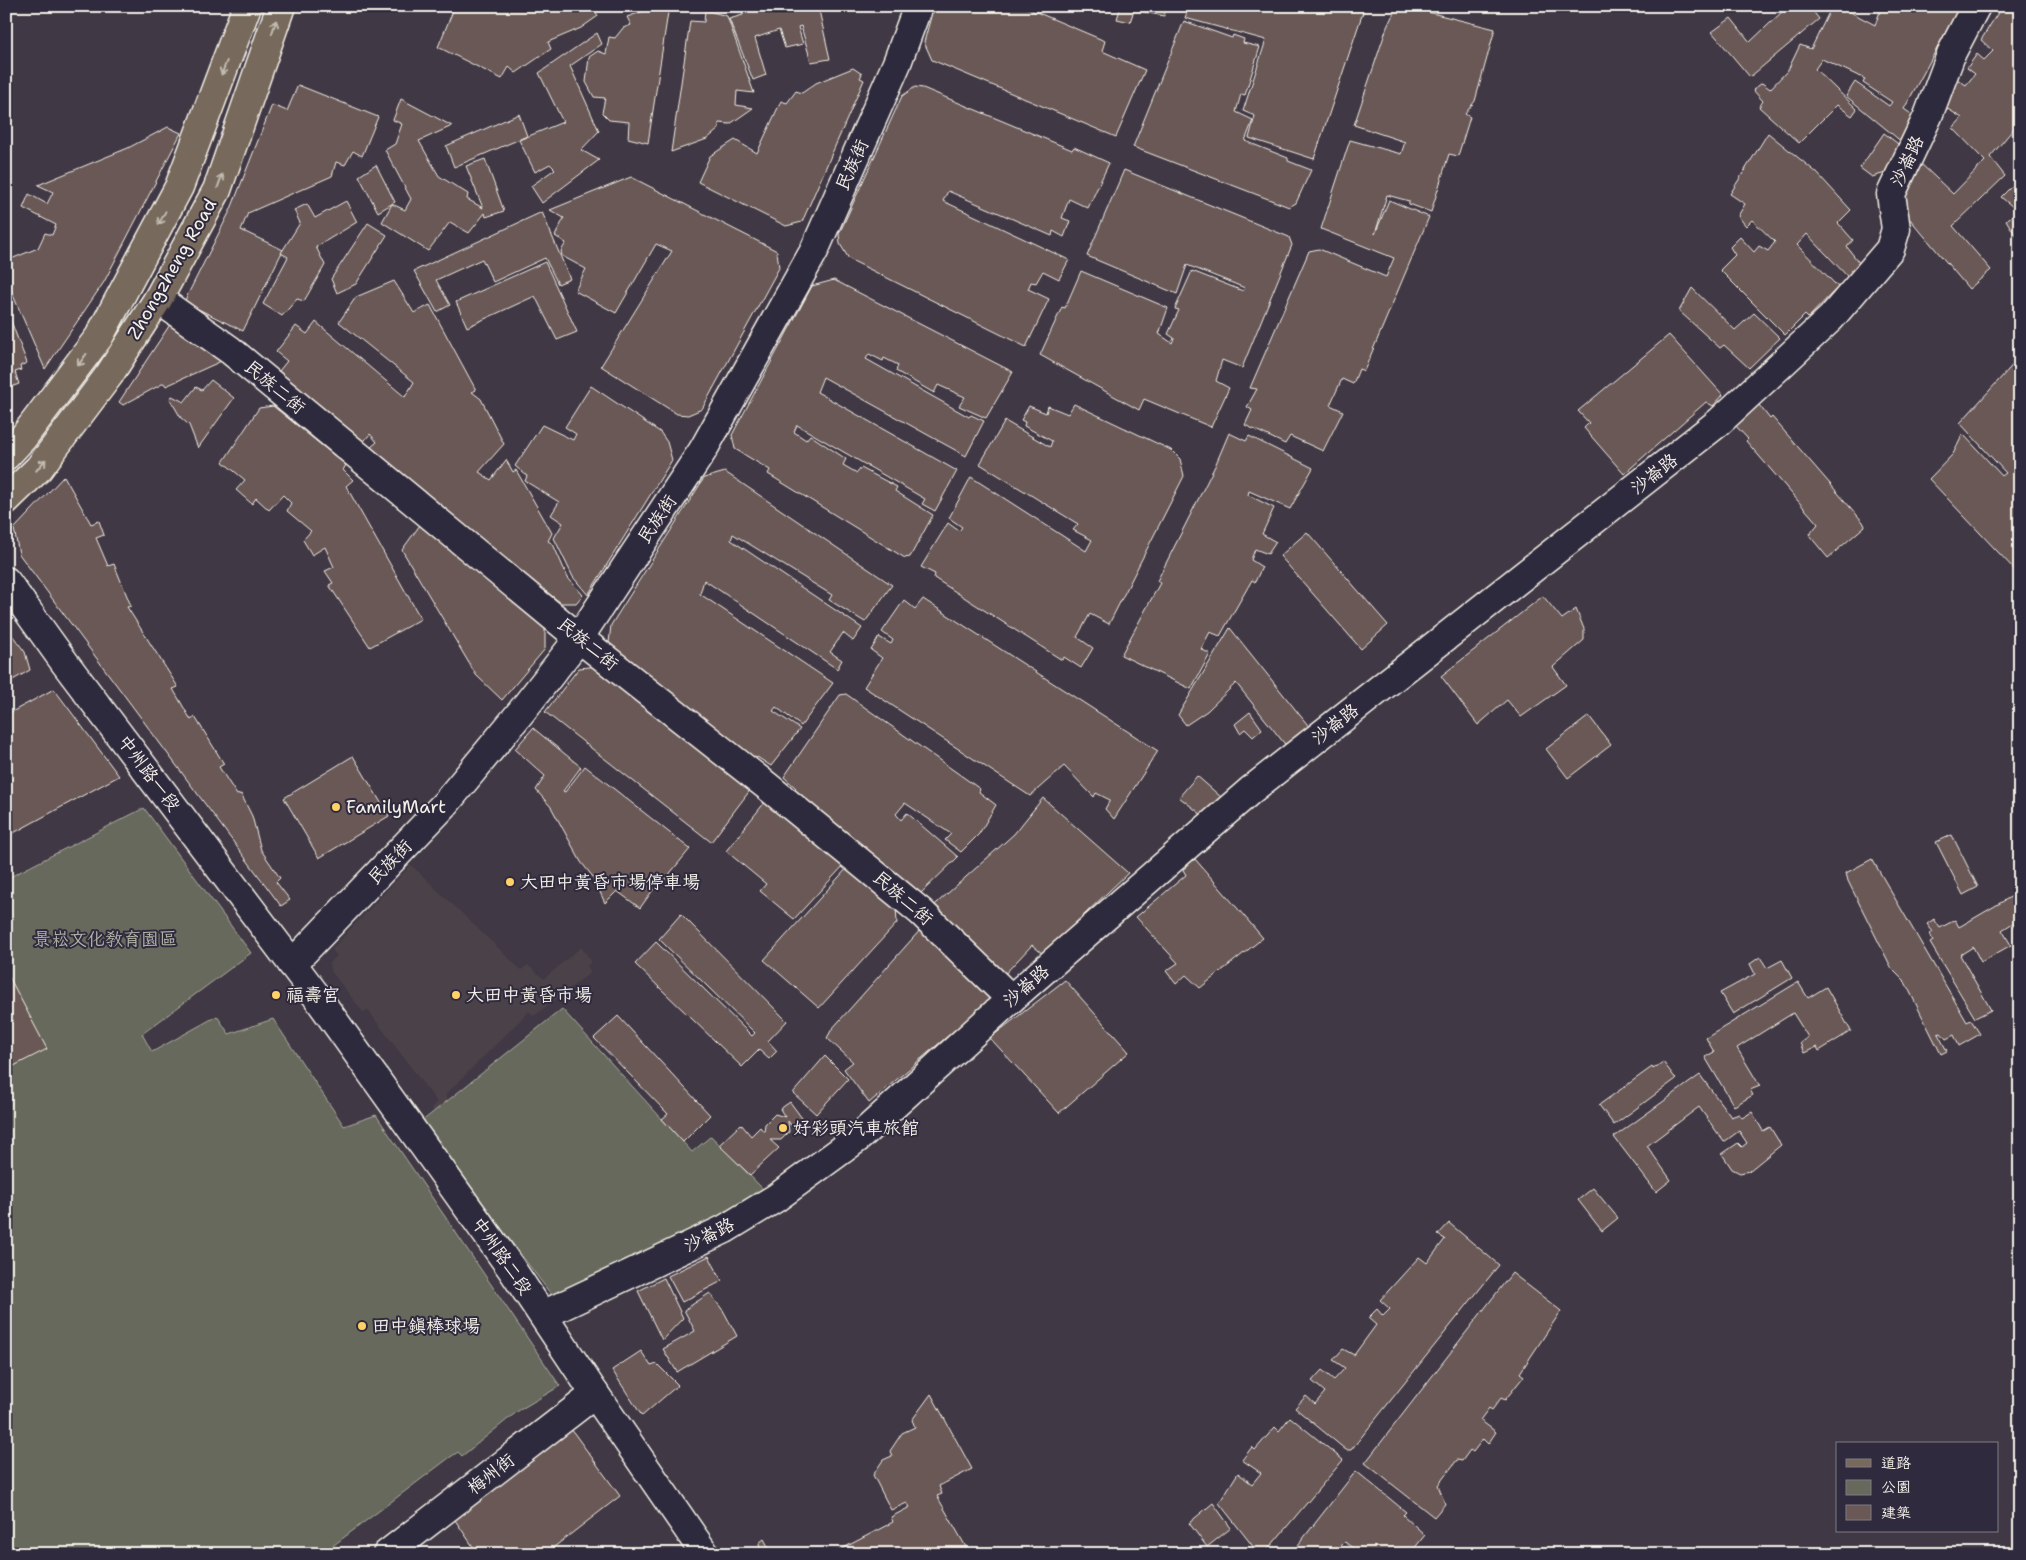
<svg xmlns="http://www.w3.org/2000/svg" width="2026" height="1560" viewBox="0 0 2026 1560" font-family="'Shantell Sans','LXGW WenKai TC',sans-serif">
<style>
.built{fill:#4c4249}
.green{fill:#66695b;stroke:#adada2}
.building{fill:#695856;stroke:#f4f1e8}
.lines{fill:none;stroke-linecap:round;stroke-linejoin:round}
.minor-casing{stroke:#f4f1e8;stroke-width:31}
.major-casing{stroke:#f4f1e8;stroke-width:31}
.minor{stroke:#2f2a3d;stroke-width:28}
.major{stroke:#77695c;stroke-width:28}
.oneway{stroke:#c2bbb0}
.poi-dot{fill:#ffd166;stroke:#2f2a3d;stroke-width:2}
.labels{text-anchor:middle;stroke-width:4;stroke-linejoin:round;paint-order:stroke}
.street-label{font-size:18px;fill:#f4f1e8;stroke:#2f2a3d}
.poi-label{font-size:18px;fill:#f4f1e8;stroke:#2f2a3d;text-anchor:start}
.park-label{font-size:18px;fill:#b4b4a9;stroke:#2f2a3d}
</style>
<rect width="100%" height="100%" fill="#403844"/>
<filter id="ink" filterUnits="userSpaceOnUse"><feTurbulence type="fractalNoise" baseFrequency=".02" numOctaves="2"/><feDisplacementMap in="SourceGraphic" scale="10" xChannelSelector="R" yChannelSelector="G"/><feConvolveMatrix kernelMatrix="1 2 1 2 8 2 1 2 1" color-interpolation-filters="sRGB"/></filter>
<g filter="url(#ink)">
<path class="built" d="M411,865L521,970L528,965L544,979L581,947L591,961L587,966L591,972L534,1016L529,1011L445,1095L460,1116L447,1127L431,1108L437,1102L368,1010L363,1012L331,971L329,963L337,956L332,949Z"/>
<g class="green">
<path d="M144,808L251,953L142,1034L152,1052L217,1016L229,1034L273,1019L344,1126L376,1115L560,1386L518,1411L462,1456L458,1452L449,1458L322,1554H6V879Z"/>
<path d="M562,1009L692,1152L711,1136L765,1191L731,1213L553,1297L421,1122Z"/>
</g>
<g class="building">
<path d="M455,6H593L598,16L581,28L548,42L551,49L516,73L509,67L502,79L438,47Z"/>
<path d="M658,6H669L648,143L628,138L629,122L609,120L602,113L605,98L594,97L586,82L589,57L598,51L606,54L609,37L615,38L623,28L631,25L627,17Z"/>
<path d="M741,6H818L830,59L811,62L801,26L798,27L803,44L785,48L779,30L755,38L766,75L753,80L729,19L743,15Z"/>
<path d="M934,6H1022L1105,41L1102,51L1145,70L1116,137L932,60L924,42Z"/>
<path d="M1121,6H1167L1164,16L1134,10L1130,22L1117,19Z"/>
<path d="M1189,6H1363V12L1314,159L1249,138L1255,116L1243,111L1266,40L1185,18Z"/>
<path d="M1397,6H1404L1495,29L1475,101L1465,114L1470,117L1458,156L1449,154L1431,212L1409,204V201L1387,195L1375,234L1389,200L1429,217L1364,371L1359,369L1353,384L1342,379L1330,405L1343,411L1323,451L1290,436L1285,444L1245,425L1252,410L1247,407L1257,389L1250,388L1309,251L1319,249L1386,277L1394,258L1321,229L1350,140L1401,154L1405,142L1354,125L1387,27Z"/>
<path d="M1782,6H1809L1819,19L1750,77L1712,32L1731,18L1750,42L1784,10Z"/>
<path d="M1832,6H1839L1875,25L1882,6H1960L1904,109L1914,116L1903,143L1846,96L1855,82L1889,106L1892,102L1863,83L1865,79L1822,59L1815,69L1857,109L1852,116L1837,105L1799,143L1759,107L1763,101L1753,90L1762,83L1770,89L1788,70L1800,45L1811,49Z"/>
<path d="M2002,6H2020V128L2016,126L1990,157L2005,176L1953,226L1991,270L1969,289L1909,218L1905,204L1908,185L1919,162L1953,194L1985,161L1953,128L1962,118L1943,106L1957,79L1966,85L1975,74L1967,68L1977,54L1984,60L1993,51L1981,40Z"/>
<path d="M705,10L727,16L754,93L737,91L736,105L753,108L730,124L719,123V129L707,139L671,152L690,21L704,22Z"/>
<path d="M1184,21L1232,38L1233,35L1244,39L1243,43L1260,47L1245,95L1241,94L1236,112L1253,120L1245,141L1288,158V161L1311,170L1296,203L1289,207L1133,147Z"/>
<path d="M597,33L602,44L570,66L599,131L581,150L599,160L542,203L531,186L555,169L550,164L535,172L519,140L563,122L539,73Z"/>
<path d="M853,68L862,74L860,78L864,80L802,222L786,226L698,182L710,156L735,140L757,153L781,101L787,103L796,91L802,93L816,83Z"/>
<path d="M298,85L378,117L362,156L353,151L345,165L336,162L332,176L248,213L241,230L283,250L243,331L184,302L231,209L272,105L287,111Z"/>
<path d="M915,87L923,88L1072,150L1074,147L1109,163L1088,208L1069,199L1062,218L1070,221L1064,237L1053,231L1052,236L948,191L943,201L1069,260L1059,279L1043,271L1036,283L1031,282L1028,289L1049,299L1026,347L849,259L840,244L839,234L902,96Z"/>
<path d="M401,99L452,126L419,141L439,176L468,194L467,199L483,208L466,166L485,159L504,211L486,217L485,213L469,233L450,222L428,251L382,222L392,204L405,210L411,199L385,150L395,144L402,124L393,120Z"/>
<path d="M519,114L527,136L454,167L446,146Z"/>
<path d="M168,127L181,133L104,282L45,369L6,279V261L38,248L45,233L52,235L56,225L23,208L29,194L47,204L53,192L38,185L128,148Z"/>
<path d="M1768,133L1817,173L1851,210L1838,223L1853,240L1847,247L1860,264L1848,277L1807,234L1797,245L1838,287L1808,318L1805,315L1785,335L1720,270L1735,255L1730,247L1740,237L1754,252L1759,246L1768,251L1775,242L1752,220L1746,226L1738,216L1745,204L1730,194Z"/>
<path d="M1884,133L1902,147L1889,172L1872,177L1860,168Z"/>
<path d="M376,165L395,202L378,212L359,176Z"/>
<path d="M1124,170L1289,237L1292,245L1242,368L1222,360L1216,381L1229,388L1211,427L1144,399L1139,410L1040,355L1062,307L1065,308L1081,271L1168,308L1159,334L1172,343L1174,338L1168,334L1179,310L1175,309L1192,271L1243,291L1245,288L1187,265L1177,294L1087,256Z"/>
<path d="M631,177L777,251L779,268L702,409L688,415L677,414L601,366L672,251L656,244L616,313L575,291L586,269L562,256L561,251L566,243L555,236L564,218L550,210Z"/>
<path d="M2020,178V213L2001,197Z"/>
<path d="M346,201L357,222L316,247L325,265L304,301L297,299L282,316L263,304L288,257L281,253L300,223L294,210L307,204L315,218Z"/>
<path d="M542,212L570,279L558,284L545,258L493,282L482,259L436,280L450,305L437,312L414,271Z"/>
<path d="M2018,212L2020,216L2018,239L2006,220Z"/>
<path d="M368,223L387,235L356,284L337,293L331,279Z"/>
<path d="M545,262L577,332L557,340L535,296L467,327L456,302Z"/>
<path d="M834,280L1013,372L986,418L959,406L965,397L938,385L934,393L896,371L898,365L884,358L883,361L869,354L866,359L969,417L971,415L984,421L966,456L823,377L817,392L957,471L935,511L922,504L925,499L797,425L794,432L806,440L810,435L846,459L843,465L857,473L861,468L897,487L895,491L933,515L910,557L905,558L768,474L770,470L735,449L732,435L812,286Z"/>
<path d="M394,281L414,313L430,305L476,390L472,392L481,399L504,444L479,472L491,480L506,460L513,472L516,470L552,533L548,541L553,544L568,578L583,595L576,603H561L514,567L370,448L377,442L370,434L361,445L275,376L287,361L276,352L296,326L307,334L316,322L405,397L414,382L339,322L356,297Z"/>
<path d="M1692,288L1735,330L1754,313L1780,338L1749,368L1724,345L1720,348L1679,311Z"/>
<path d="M6,308L27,363L20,366L21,370L15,372L19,384L6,389Z"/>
<path d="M173,320L226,359L166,386L164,383L123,405L119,402Z"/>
<path d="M1669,335L1723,395L1713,406L1706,402L1624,474L1584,428L1589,423L1578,411Z"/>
<path d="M2018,359L2020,362V566L2015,570L1929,479L1953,454L1963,434L2002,476L2006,473L1960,423Z"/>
<path d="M211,380L234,398L198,448L189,425L181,418L170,399L172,396L184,402L196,387L202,390Z"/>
<path d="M591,386L660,432L667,442L672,460L588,595L573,577L554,538L563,523L551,515L559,502L525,481L527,476L515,466L542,425L573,440L576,434L565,427Z"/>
<path d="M1074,404L1171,450L1180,459L1184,476L1109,624L1090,614L1077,637L1093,648L1081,668L1064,657L1062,660L934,578L935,574L921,567L948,523L959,531L962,527L949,518L971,477L1086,551L1092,540L1073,530L1078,524L980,464L1005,421L1050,447L1052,441L1024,426L1025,422L1021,420L1029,406L1046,413L1048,406L1068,414Z"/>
<path d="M1759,405L1770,419L1772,417L1863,522L1865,526L1828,558L1809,535L1818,524L1746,441L1748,439L1735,425Z"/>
<path d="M273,406L346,465L343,470L353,480L346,486L421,619L370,647L329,585L333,583L325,571L334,567L325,547L312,555L303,540L311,531L287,511L291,503L283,495L269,510L256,498L252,504L236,490L245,480L223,462L259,408Z"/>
<path d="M1229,433L1246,441L1249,436L1313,468L1290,509L1249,491L1248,495L1274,508L1262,534L1276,542L1268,554L1255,549L1251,560L1262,567L1255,582L1252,580L1220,636L1210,632L1201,649L1210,654L1191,689L1121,655L1160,583L1157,581L1215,466Z"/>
<path d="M725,472L892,585L865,622L829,600L832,595L733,534L731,540L862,628L853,641L843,633L830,652L842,660L837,669L704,580L700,594L833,683L801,726L776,707L773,711L800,729L771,766L757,757L754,762L609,643L611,625L704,478Z"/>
<path d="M64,476L91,524L99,521L104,535L96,538L108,566L114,564L131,606L127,607L178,687L173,689L191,720L195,717L224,764L219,767L237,795L241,794L252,816L261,850L280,878L276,882L290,900L281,906L19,554L14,529Z"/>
<path d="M420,525L545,627V649L502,700L476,675L402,550Z"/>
<path d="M1307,532L1388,625L1361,649L1280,556Z"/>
<path d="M1543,596L1562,619L1576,609L1584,629V640L1553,667L1566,685L1521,717L1507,700L1478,725L1441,676Z"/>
<path d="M923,599L1158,751L1114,819L1105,809L1110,800L1096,793L1094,797L1064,766L1030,796L864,687L882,658L871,650L879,637L891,644L893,640L882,632L904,600L915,609Z"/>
<path d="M6,627L25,652L30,670L6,684Z"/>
<path d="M1230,628L1311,729L1288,748L1236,683L1207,711L1186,725L1178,715Z"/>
<path d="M599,666L751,789L711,842L545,712L579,668Z"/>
<path d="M54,689L119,776L6,837V715Z"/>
<path d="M846,694L980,789L979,792L996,805L979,834L961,852L945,840L951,834L905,803L896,814L901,820L907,813L958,857L920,894L791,792L796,788L784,777L840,695Z"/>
<path d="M1250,712L1262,729L1253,737L1245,729L1240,733L1235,724Z"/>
<path d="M1589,716L1611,745L1568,778L1546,749Z"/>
<path d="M533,728L581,767L563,791L565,792L585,766L690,849L662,883H658L640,908L617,891L605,903L593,877L581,862L551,807L536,790L545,776L515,749Z"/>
<path d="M353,756L389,816L319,858L284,798Z"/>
<path d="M1197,776L1221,797L1202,815L1179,797Z"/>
<path d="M1043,798L1128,873L1043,954L1032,945L1002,977L928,911L1014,834Z"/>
<path d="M765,802L844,865L794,919L760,891L766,884L726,851Z"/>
<path d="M1952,835L1978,887L1963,895L1936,842Z"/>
<path d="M1195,859L1263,938L1200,988L1186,975L1176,984L1166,971L1178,963L1136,917L1186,875L1182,868Z"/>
<path d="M1872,859L1967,1022L1971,1020L1980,1034L1959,1046L1954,1035L1946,1039L1941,1033L1938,1034L1947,1051L1941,1054L1905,982L1892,969L1848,881L1846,873Z"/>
<path d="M848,867L896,906L897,923L819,1008L764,960Z"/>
<path d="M2019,892L2020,934L2013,923L2002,930L2011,945L1981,962L1973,947L1960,955L1991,1010L1975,1018L1930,943L1933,941L1930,934L1933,932L1927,924L1934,919L1940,928L1955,920L1959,927Z"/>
<path d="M681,914L787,1021L768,1041L777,1051L769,1059L759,1050L742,1067L635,964L656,942L752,1036L755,1033L659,939Z"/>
<path d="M921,929L995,996L869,1103L844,1069L853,1062L827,1038L832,1029Z"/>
<path d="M1760,957L1767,968L1782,960L1792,978L1733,1014L1720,993L1755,974L1750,964Z"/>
<path d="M6,971L47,1049L6,1070Z"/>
<path d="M1065,980L1129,1052L1059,1113L990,1038Z"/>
<path d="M1798,982L1808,998L1826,987L1851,1031L1819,1051L1817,1047L1804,1053L1800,1043L1808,1037L1793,1013L1737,1048L1760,1086L1750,1090L1753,1095L1734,1106L1705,1057L1714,1052L1706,1038Z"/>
<path d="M618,1016L710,1115L683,1142L662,1119L668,1114L594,1038Z"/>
<path d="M825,1056L848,1079L816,1114L793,1093Z"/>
<path d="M1663,1062L1676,1079L1614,1125L1599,1105L1652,1067L1653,1069Z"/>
<path d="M1700,1075L1731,1117L1739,1114L1742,1118L1752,1112L1763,1131L1770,1127L1781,1145L1749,1171L1740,1173L1732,1169L1722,1154L1738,1143L1742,1147L1747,1143L1739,1131L1724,1142L1699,1107L1647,1146L1671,1180L1656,1192L1614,1137Z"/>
<path d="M790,1102L807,1125L796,1132L788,1121L789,1132L781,1140H770L779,1148L750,1175L719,1145L741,1124L751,1136L760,1127L764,1132L765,1124L775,1114L785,1117L780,1109Z"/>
<path d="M1593,1188L1618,1218L1602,1231L1578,1200Z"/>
<path d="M1449,1223L1499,1265L1351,1450H1346L1295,1408L1306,1396L1315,1404L1325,1392L1312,1381L1322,1370L1334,1380L1345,1368L1333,1360L1343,1349L1354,1355L1376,1325L1368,1318L1377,1309L1383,1316L1390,1309L1380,1300L1419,1257L1427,1263L1445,1239L1438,1235Z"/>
<path d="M709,1256L722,1281L682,1302L668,1276Z"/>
<path d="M1512,1273L1561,1311L1520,1373L1524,1376L1505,1400L1501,1398L1492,1410L1489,1408L1480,1420L1496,1432L1488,1444L1483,1439L1473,1452L1470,1450L1462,1461L1457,1460L1438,1485L1445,1504L1434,1517L1365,1463Z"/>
<path d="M664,1278L683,1318L662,1340L638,1291Z"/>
<path d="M710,1293L724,1312L737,1336L677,1372L663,1349L695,1331L684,1310Z"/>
<path d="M641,1351L651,1366L657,1364L678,1385L642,1416L612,1370Z"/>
<path d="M931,1394L972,1469L939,1486L942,1494L937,1496L970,1554H832L893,1522L891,1517L910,1507L907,1503L891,1510L873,1475L883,1460L892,1456L890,1451L902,1433L915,1427L912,1420Z"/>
<path d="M1290,1417L1343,1460L1264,1554H1259L1219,1503L1238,1473L1252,1484L1261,1473L1242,1460L1252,1447L1255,1450L1275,1427L1279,1431Z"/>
<path d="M571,1429L620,1496L545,1554H478L453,1517Z"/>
<path d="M1356,1471L1406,1512L1403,1515L1425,1535L1413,1550L1418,1554H1360L1345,1542L1339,1548L1344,1554H1291Z"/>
<path d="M1213,1503L1231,1528L1207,1547L1189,1523Z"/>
<path d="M764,1539L772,1554H753L760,1550L759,1543Z"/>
</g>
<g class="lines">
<g class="minor-casing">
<g id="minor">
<path d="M158,299L230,350L579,638L767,786L921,912L1011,999"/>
<path d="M6,581L65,663L315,994L511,1268L595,1394L705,1554"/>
<path d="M292,964L445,804L521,712L579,638L703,450L814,251L897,63L918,6"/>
<path d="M543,1315L725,1229L776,1198L858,1138L1011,999L1251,790L1719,422L1831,318L1890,249L1896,229L1891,194L1928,116L1952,52L1976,6"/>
<path d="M387,1554L595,1394"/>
</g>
</g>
<g class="major-casing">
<g id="major">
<path d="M6,456L22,439L99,337L179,187L247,6"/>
<path d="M6,500L39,468L109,375L158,299L217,190L281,6"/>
</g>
</g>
<use href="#minor" class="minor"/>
<use href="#major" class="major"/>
</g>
<defs><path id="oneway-shaft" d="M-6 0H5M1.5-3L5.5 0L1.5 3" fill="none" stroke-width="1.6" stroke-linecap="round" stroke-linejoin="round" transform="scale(1.25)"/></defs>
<g class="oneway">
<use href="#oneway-shaft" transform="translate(274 27) rotate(-72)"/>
<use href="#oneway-shaft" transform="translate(224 68) rotate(111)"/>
<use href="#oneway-shaft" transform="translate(220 181) rotate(-70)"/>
<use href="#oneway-shaft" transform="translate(162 218) rotate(118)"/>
<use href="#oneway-shaft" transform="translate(82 360) rotate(126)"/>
<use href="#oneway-shaft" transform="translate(41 465) rotate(-50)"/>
</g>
</g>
<g class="poi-dot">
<circle cx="336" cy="807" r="5"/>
<circle cx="510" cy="882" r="5"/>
<circle cx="276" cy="995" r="5"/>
<circle cx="456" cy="995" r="5"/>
<circle cx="783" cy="1128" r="5"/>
<circle cx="362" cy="1326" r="5"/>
</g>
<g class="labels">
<g class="street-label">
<text transform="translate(1907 161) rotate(-65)" y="6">沙崙路</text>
<text transform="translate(852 165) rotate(-66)" y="6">民族街</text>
<text transform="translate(172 269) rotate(-60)" y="6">Zhongzheng Road</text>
<text transform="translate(275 387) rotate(40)" y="6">民族二街</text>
<text transform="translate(1654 474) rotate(-38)" y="6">沙崙路</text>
<text transform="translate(657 519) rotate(-56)" y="6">民族街</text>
<text transform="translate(588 644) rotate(39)" y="6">民族二街</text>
<text transform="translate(1335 724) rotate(-38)" y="6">沙崙路</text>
<text transform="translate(149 773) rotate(53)" y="6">中州路一段</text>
<text transform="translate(390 862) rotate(-46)" y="6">民族街</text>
<text transform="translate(903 898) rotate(41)" y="6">民族二街</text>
<text transform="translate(1026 986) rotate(-41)" y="6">沙崙路</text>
<text transform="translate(709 1235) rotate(-27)" y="6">沙崙路</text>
<text transform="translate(502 1256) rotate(55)" y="6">中州路二段</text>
<text transform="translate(491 1474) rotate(-38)" y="6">梅州街</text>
</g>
<g class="poi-label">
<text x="346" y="813">FamilyMart</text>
<text x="520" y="888">大田中黃昏市場停車場</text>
<text x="286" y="1001">福壽宮</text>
<text x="466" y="1001">大田中黃昏市場</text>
<text x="793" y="1134">好彩頭汽車旅館</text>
<text x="372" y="1332">田中鎮棒球場</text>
</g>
<g class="park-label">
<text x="105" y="945">景崧文化教育園區</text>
</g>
</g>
<rect width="2026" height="1560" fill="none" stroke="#2f2a3d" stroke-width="25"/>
<rect x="12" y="12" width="2001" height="1535" fill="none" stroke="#f4f1e8" stroke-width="2" filter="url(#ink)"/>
<rect x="1836" y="1442" width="162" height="90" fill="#2f2a3d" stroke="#7e7a81"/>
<rect x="1846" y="1459" width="25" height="8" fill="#77695c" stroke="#7e7a81"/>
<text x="1881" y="1468" font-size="15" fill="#f4f1e8">道路</text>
<rect x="1846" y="1480" width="25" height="15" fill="#66695b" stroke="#7e7a81"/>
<text x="1881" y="1492" font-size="15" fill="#f4f1e8">公園</text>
<rect x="1846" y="1505" width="25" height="15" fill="#695856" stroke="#7e7a81"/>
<text x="1881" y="1518" font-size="15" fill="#f4f1e8">建築</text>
</svg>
